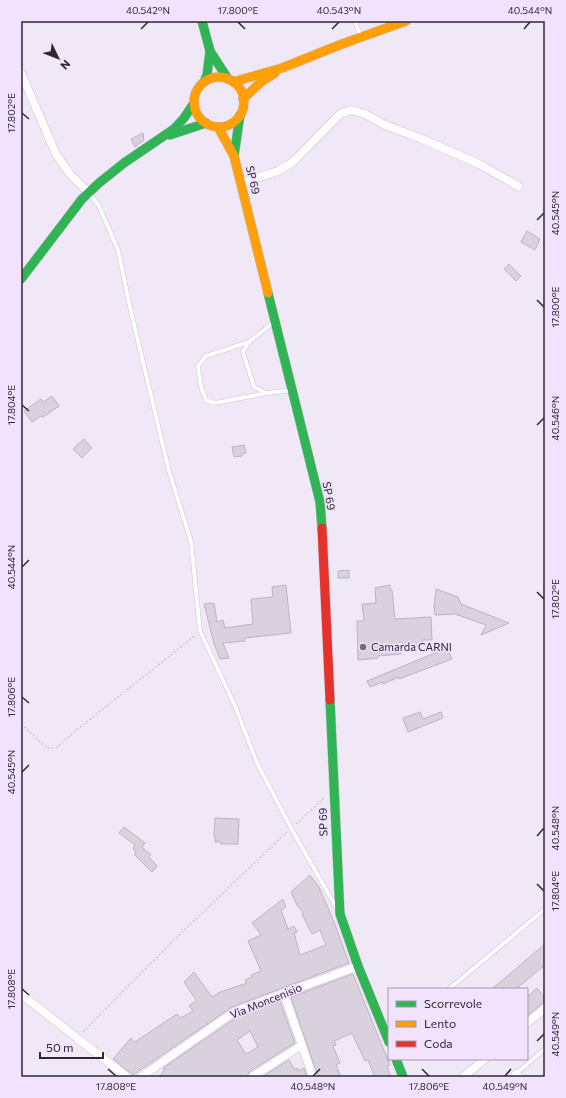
<svg xmlns="http://www.w3.org/2000/svg" width="566" height="1098" viewBox="0 0 566 1098" font-family="Commissioner,sans-serif">
<style>
.building{fill:#d9d1de;stroke:#bcb4c1;fill-rule:evenodd}
.lines{fill:none;stroke-linecap:round;stroke-linejoin:round}
.lane-casing{stroke:#ccc4d2;stroke-width:5}
.street-casing{stroke:#ccc4d2;stroke-width:9}
.fast-casing{stroke:#ccc4d2;stroke-width:10}
.slow-casing{stroke:#ccc4d2;stroke-width:10}
.jam-casing{stroke:#ccc4d2;stroke-width:10}
.path{stroke:#cecbd0;stroke-width:1.5;stroke-dasharray:2 2;stroke-linecap:butt}
.lane{stroke:#fdfcfe;stroke-width:4}
.street{stroke:#fdfcfe;stroke-width:8}
.fast{stroke:#30b455;stroke-width:9}
.slow{stroke:#ff9f0a;stroke-width:9}
.jam{stroke:#e5322d;stroke-width:9}
.ticks{fill:none;stroke:#2e2733;stroke-width:1.5}
.poi-dot{fill:#726b78;stroke:#f2e2fd;stroke-width:1.5}
.labels{text-anchor:middle;stroke-width:3;stroke-linejoin:round;paint-order:stroke}
.street-label{font-size:11px;fill:#2e2733;stroke:#f2e2fd}
.poi-label{font-size:11px;fill:#2e2733;stroke:#f2e2fd;text-anchor:start}
.neatline{fill:none;stroke:#2e2733;stroke-width:1.5}
.ticks-label{font-size:10px;text-anchor:middle;fill:#2e2733}
</style>
<rect width="100%" height="100%" fill="#f1e8f7"/>
<g class="building">
<path d="M143,133L144,140L135,147L131,139Z"/>
<path d="M527,231L540,239L535,250L521,242Z"/>
<path d="M509,264L521,276L516,281L504,269Z"/>
<path d="M52,396L59,406L43,417L41,416L32,422L24,411L41,399L43,402Z"/>
<path d="M84,439L92,448L82,458L73,449Z"/>
<path d="M244,445L246,453L242,454V456L234,457L232,447Z"/>
<path d="M349,570V578H338V571Z"/>
<path d="M286,585L291,633L245,638V641L223,643L229,658L220,659L214,644L204,604L214,603L217,622L223,620L225,628L253,624L251,599L273,597L272,587Z"/>
<path d="M390,585V590H392L395,619L431,617L432,640H423V645L401,647V654L378,656V658L358,660L357,621H364L362,604L376,603L375,588Z"/>
<path d="M436,589L458,597L461,604L509,623L481,635L486,625L455,614L435,615L434,606Z"/>
<path d="M447,648L452,659L399,679V677L383,684V682L370,687L367,681Z"/>
<path d="M420,712L423,719L441,712L443,718L408,732L403,718Z"/>
<path d="M215,818L239,819L238,844H221V842H215V837H214Z"/>
<path d="M124,827L145,843L142,847L151,855L149,857L157,866L152,872L134,854L136,852L133,849L135,845L119,833Z"/>
<path d="M310,875L319,887L334,922L349,963L232,1007L133,1075L113,1059L131,1038L135,1042L177,1014L181,1018L193,1011L189,1006L196,1000L184,982L194,972L212,997L220,992L247,983L245,980L252,977L251,975L261,971L248,941L261,935L252,923L283,899L286,907L281,910L288,929L294,926L297,932L294,933L300,955L326,945L320,930L312,934L302,914L303,912L298,907L291,892Z"/>
<path d="M545,944V965L516,989H492Z"/>
<path d="M353,974L390,1065L387,1066L391,1077H375L368,1060L365,1061L352,1033L334,1041L336,1045L333,1046L340,1063L336,1065L341,1077H318L291,997Z"/>
<path d="M537,988L545,998V1001L527,1016V997Z"/>
<path d="M280,1001L295,1043L249,1072L247,1077H159L165,1069L163,1068L237,1017ZM250,1031L258,1047L246,1054L237,1040Z"/>
<path d="M289,1060L295,1070L297,1068L299,1071L304,1068L307,1077H262Z"/>
</g>
<g class="lines">
<g class="lane-casing">
<g id="lane">
<path d="M355,21L361,37"/>
<path d="M89,193L99,206L118,250L132,316L169,471L191,541L200,631L235,706L257,763L291,828L336,907"/>
<path d="M274,322L249,342L243,352L254,387L267,393L292,390"/>
<path d="M249,342L206,356L198,366L201,387L206,400L215,403L267,393"/>
<path d="M449,989L545,909"/>
<path d="M512,1077L545,1049"/>
</g>
</g>
<g class="street-casing">
<g id="street">
<path d="M21,73L56,154L70,174L89,193"/>
<path d="M241,183L278,171L293,162L340,114L351,110L365,114L385,125L422,139L477,163L518,186"/>
<path d="M21,994L127,1077"/>
<path d="M284,994L313,1077"/>
<path d="M527,1023L545,1008"/>
<path d="M516,1074L519,1077"/>
<path d="M141,1077L234,1012L358,966"/>
<path d="M252,1077L302,1045"/>
<path d="M463,1077L485,1059"/>
</g>
</g>
<g class="fast-casing">
<g id="fast">
<path d="M202,21L210,51L228,79"/>
<path d="M204,82L207,75L210,51"/>
<path d="M170,135L206,123"/>
<path d="M234,156L240,115"/>
<path d="M21,279L82,199L99,183L124,163L174,129L184,118L194,103"/>
<path d="M268,293L320,502L322,528"/>
<path d="M330,700L340,914L358,966L389,1042"/>
<path d="M396,1059L403,1077"/>
</g>
</g>
<g class="slow-casing">
<g id="slow">
<circle cx="219" cy="102" r="25"/>
<path d="M233,82L282,68L342,44L406,21"/>
<path d="M243,99L261,82L275,73"/>
<path d="M218,127L234,156L268,293"/>
</g>
</g>
<g class="jam-casing">
<path id="jam" d="M322,528L330,700"/>
</g>
<g class="path">
<path d="M21,724L47,748H56L74,732L196,635"/>
<path d="M296,824L324,798"/>
<path d="M83,1032L175,939L287,832"/>
</g>
<use href="#lane" class="lane"/>
<use href="#street" class="street"/>
<use href="#fast" class="fast"/>
<use href="#slow" class="slow"/>
<use href="#jam" class="jam"/>
</g>
<path class="ticks" d="M238,22L245,29M141,29L148,22M332,29L339,22M524,29L530,22M22,113L29,119M537,220L544,213M537,300L544,307M22,405L29,411M537,425L544,418M22,567L29,560M537,592L544,599M22,697L29,703M22,772L29,765M537,836L544,828M537,884L544,891M22,989L29,995M537,1041L544,1034M108,1069L116,1076M422,1069L429,1076M313,1076L320,1069M505,1076L511,1069"/>
<circle class="poi-dot" cx="363" cy="647" r="4"/>
<g class="labels">
<g class="street-label">
<text transform="translate(253 180) rotate(76)" y="4">SP 69</text>
<text transform="translate(329 496) rotate(80)" y="4">SP 69</text>
<text transform="translate(323 822) rotate(-92)" y="4">SP 69</text>
<text transform="translate(266 1001) rotate(-22)" y="4">Via Moncenisio</text>
</g>
<g class="poi-label">
<text x="371" y="651">Camarda CARNI</text>
</g>
</g>
<rect width="566" height="1098" fill="none" stroke="#f2e2fd" stroke-width="44"/>
<rect x="388" y="988" width="140" height="72" fill="#f2e2fd" stroke="#a497ac"/>
<rect x="396" y="1001" width="20" height="6" fill="#30b455" stroke="#a497ac"/>
<text x="424" y="1008" font-size="12" fill="#2e2733">Scorrevole</text>
<rect x="396" y="1021" width="20" height="6" fill="#ff9f0a" stroke="#a497ac"/>
<text x="424" y="1028" font-size="12" fill="#2e2733">Lento</text>
<rect x="396" y="1041" width="20" height="6" fill="#e5322d" stroke="#a497ac"/>
<text x="424" y="1048" font-size="12" fill="#2e2733">Coda</text>
<g transform="translate(58 58) rotate(133)" stroke="#f2e2fd" stroke-width="3" paint-order="stroke">
<path d="M0-3L7 15L0 10L-7 15Z" fill="#2e2733"/>
<text y="-6" font-size="11" font-weight="bold" text-anchor="middle" fill="#2e2733">N</text>
</g>
<path d="M40 1052v6h63v-6" fill="none" stroke="#2e2733" stroke-width="2"/>
<text x="46" y="1052" font-size="12" fill="#2e2733" stroke="#f2e2fd" stroke-width="3" paint-order="stroke">50 m</text>
<rect x="22" y="22" width="522" height="1054" class="neatline"/>
<g class="ticks-label">
<text x="148" y="14">40.542°N</text>
<text x="238" y="14">17.800°E</text>
<text x="339" y="14">40.543°N</text>
<text x="530" y="14">40.544°N</text>
<text transform="translate(11 113) rotate(-90)" y="4">17.802°E</text>
<text transform="translate(555 213) rotate(-90)" y="4">40.545°N</text>
<text transform="translate(555 307) rotate(-90)" y="4">17.800°E</text>
<text transform="translate(11 405) rotate(-90)" y="4">17.804°E</text>
<text transform="translate(555 418) rotate(-90)" y="4">40.546°N</text>
<text transform="translate(11 567) rotate(-90)" y="4">40.544°N</text>
<text transform="translate(555 599) rotate(-90)" y="4">17.802°E</text>
<text transform="translate(11 697) rotate(-90)" y="4">17.806°E</text>
<text transform="translate(11 772) rotate(-90)" y="4">40.545°N</text>
<text transform="translate(555 828) rotate(-90)" y="4">40.548°N</text>
<text transform="translate(555 891) rotate(-90)" y="4">17.804°E</text>
<text transform="translate(11 989) rotate(-90)" y="4">17.808°E</text>
<text transform="translate(555 1034) rotate(-90)" y="4">40.549°N</text>
<text x="116" y="1090">17.808°E</text>
<text x="313" y="1090">40.548°N</text>
<text x="429" y="1090">17.806°E</text>
<text x="505" y="1090">40.549°N</text>
</g>
</svg>
